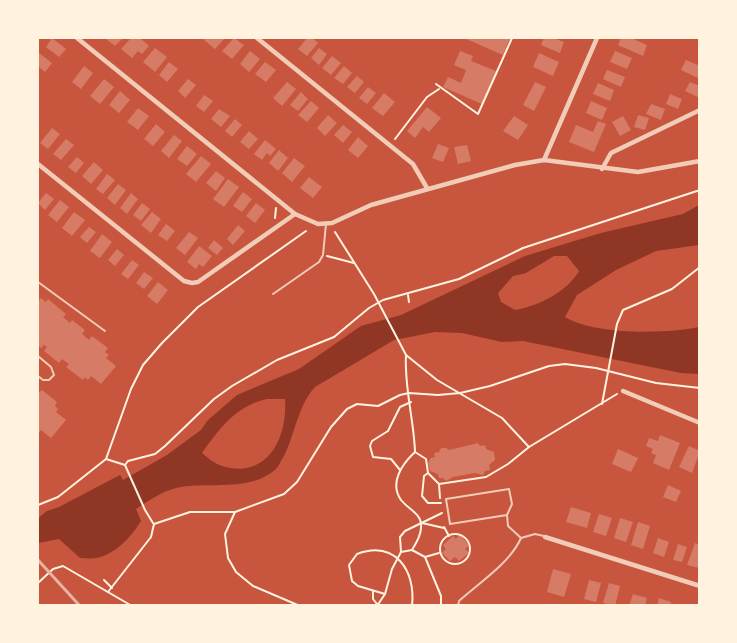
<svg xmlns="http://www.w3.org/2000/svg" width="737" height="643" viewBox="0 0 737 643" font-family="'Libre Baskerville',serif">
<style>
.water{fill:#8f3625;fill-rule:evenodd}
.building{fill:#d67c66}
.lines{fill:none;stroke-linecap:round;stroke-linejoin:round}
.path{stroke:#fff3e0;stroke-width:2}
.service{stroke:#f1ccb7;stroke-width:2}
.minor{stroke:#f1ccb7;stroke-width:4.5}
.rail{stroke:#e9b49f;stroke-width:3}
</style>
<rect width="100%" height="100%" fill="#c8553d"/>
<path class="water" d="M699,205V245L656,251L616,270L577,295L565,317C594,335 666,334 699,327V374L681,373L523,341L502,342L462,333L435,332L394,340L315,387C298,405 295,434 284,456C281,460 279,466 276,469C249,493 208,481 176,488C161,492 148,501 136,509L141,521C132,536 115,555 96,558C91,559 85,558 80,558L59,539L38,543V518L47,511L59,507L120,475L123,480L167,455L201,430L208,420L237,395L299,369L361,326L401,315L525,256L601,233L683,214ZM554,256H567L579,271C567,292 538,306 515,310L501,302L498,293L513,276L526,273ZM267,399H285C288,438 267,480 222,466C215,464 208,458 202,453C220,428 236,406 267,399Z"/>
<g class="building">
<path d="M52,38L66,49L59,57L46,47Z"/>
<path d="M105,38H123L115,46Z"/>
<path d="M131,38H140L149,46L142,54L138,51L132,58L121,49Z"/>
<path d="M206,38H225L215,49L204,40Z"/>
<path d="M234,38L244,45L232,59L222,51Z"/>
<path d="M307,38H312L318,43L307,56L298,49Z"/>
<path d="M464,38H510L503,55Z"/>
<path d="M544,38H553L564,42L560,53L541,45Z"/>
<path d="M621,38H631L647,45L643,56L618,45Z"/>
<path d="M155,48L167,57L155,72L143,62Z"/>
<path d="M319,48L327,54L319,65L311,58Z"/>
<path d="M250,51L260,59L249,72L240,64Z"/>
<path d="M460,51L473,56L471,61L496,71L482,104L443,87L448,77L461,83L466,70L454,65Z"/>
<path d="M615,51L632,58L627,69L610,62Z"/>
<path d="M39,53L52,63L45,72L38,66Z"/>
<path d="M539,53L559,62L553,76L533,67Z"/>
<path d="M332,56L341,63L331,75L322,68Z"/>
<path d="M686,60L700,66V79L681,70Z"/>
<path d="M169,62L178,69L167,82L159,75Z"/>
<path d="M265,62L276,70L266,82L255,74Z"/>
<path d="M84,66L93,73L81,89L72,82Z"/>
<path d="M344,66L352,73L343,84L334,78Z"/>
<path d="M607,70L625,77L621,87L603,79Z"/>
<path d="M357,76L364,82L355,93L347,87Z"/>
<path d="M104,79L114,87L100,104L90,96Z"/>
<path d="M188,79L196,85L185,98L178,91Z"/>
<path d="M287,82L296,89L282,106L273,98Z"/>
<path d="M535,82L546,87L534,111L523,105Z"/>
<path d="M690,82L700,86V98L685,91Z"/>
<path d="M598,83L614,90L610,101L593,94Z"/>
<path d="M368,87L376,93L367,104L359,98Z"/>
<path d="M120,91L130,100L119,113L109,105Z"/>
<path d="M301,92L308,99L298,111L290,105Z"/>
<path d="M384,93L395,102L383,116L372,108Z"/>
<path d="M670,94L682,99L678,109L666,104Z"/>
<path d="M204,95L213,101L204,112L196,106Z"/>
<path d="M311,101L319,108L307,122L298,115Z"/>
<path d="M591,101L607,108L602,120L586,113Z"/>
<path d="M651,104L665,109L661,120L646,114Z"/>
<path d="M427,107L441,118L429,132L423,127L415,138L407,131Z"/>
<path d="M138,108L149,116L138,130L127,122Z"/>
<path d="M219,109L230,116L221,127L211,119Z"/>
<path d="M328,115L337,123L325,136L317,128Z"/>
<path d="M638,115L649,118L645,130L634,127Z"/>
<path d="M514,116L528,125L518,140L503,131Z"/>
<path d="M623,116L631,130L620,136L612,122Z"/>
<path d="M235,119L242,125L232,137L225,131Z"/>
<path d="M598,121L606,124L594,152L569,142L576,125L593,132Z"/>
<path d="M156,124L165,132L153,146L144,139Z"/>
<path d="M343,125L352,132L343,143L334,135Z"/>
<path d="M52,128L60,134L48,149L40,143Z"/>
<path d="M249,131L258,139L249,149L240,142Z"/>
<path d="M174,135L182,141L169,158L161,151Z"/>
<path d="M358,137L368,146L358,158L348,150Z"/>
<path d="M66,139L74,145L61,160L53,154Z"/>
<path d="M265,140L276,149L270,156L267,153L262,160L254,154Z"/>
<path d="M438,144L449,148L443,162L432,158Z"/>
<path d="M467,145L471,161L458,164L454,147Z"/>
<path d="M187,146L197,154L187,166L177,159Z"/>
<path d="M279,150L288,158L278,171L269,163Z"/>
<path d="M201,156L211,164L196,182L186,174Z"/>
<path d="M77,157L84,163L76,173L68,167Z"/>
<path d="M294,158L305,166L292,182L282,173Z"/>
<path d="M94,162L103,170L91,184L82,176Z"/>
<path d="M216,171L225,178L216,191L206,183Z"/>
<path d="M107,174L115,180L103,194L96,189Z"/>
<path d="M309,177L322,187L313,198L300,188Z"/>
<path d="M228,179L239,187L224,207L213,199Z"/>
<path d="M118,184L126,190L115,205L107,198Z"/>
<path d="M243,192L252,199L242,212L233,206Z"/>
<path d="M46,193L54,199L45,210L38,203Z"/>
<path d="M131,193L138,199L127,214L120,208Z"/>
<path d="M60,200L69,207L57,222L48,215Z"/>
<path d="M142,203L150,209L141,221L133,215Z"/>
<path d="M256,203L265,210L255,223L246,216Z"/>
<path d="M74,212L85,220L72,236L62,228Z"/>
<path d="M152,212L161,219L151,233L141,225Z"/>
<path d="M166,224L175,231L167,241L158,235Z"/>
<path d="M238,225L245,231L233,245L227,239Z"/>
<path d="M89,227L96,232L87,243L80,237Z"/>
<path d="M189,232L198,238L185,255L176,248Z"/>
<path d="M102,234L112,242L100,258L90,251Z"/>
<path d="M214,240L223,248L217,255L208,248Z"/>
<path d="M199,246L212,256L203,267L199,264L196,269L187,262Z"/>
<path d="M117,249L124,255L115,266L108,260Z"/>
<path d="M132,260L139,265L128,279L121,274Z"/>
<path d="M144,272L153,278L144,289L136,283Z"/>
<path d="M158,282L168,290L157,304L147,296Z"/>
<path d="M41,298L46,302L48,299L66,314L63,317L70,323L72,320L85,330L82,334L89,340L92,336L108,348L105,352L109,355L106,358L116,366L101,384L91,376L88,380L85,377L83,380L66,367L69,364L62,359L59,363L44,351L47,347L44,345L41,348L38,346V301Z"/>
<path d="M42,390L57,402L55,406L58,409L56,412L66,420L51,438L41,430L38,434V393Z"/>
<path d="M660,435L680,443L669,470L653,463L656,455L651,453L653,449L646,446L649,438L658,441Z"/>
<path d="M478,443L480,446L485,445L486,449L494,452L495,460L489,465L490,470L485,471L483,475L475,473L453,477L446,481L443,478H439L438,474L430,471L428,463L431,458L435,457L434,453L439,452L441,448H446L449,450Z"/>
<path d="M689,446L700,451L692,473L679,467Z"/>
<path d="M618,449L638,458L631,472L612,464Z"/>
<path d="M668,485L681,491L676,502L663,497Z"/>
<path d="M571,507L591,513L587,528L566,522Z"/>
<path d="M599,514L612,518L606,536L593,532Z"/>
<path d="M620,518L633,522L626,542L614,538Z"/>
<path d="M638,522L650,526L643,549L631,545Z"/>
<path d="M460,535L469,545L465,549L469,553L459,561L455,557L450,561L442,553L446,549L443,545L453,536L456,539Z"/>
<path d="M658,538L669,542L664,557L653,553Z"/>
<path d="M695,543L700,545L699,568L687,565Z"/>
<path d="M678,544L687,547L682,562L673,560Z"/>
<path d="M553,569L571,574L564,597L547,592Z"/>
<path d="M589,580L601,583L596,602L584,599Z"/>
<path d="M609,583L620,586L615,606L603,603Z"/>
<path d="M633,594L647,598L645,606H629Z"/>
<path d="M659,598L671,602L670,606H657Z"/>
</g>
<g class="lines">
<g class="path">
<path d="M436,84L478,114L512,38"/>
<path d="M395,139L427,97L439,89"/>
<path d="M700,169V184"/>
<path d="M275,218L276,208"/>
<path d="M335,232L374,294L406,355L437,380L502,418L529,447"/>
<path d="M327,256L354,263"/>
<path d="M408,295L409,302"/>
<path d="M406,355C404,387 414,420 415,452"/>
<path d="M602,404L617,324L623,310L672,289L700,267"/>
<path d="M415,452L426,459L428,473L424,476L422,496L428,503H441"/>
<path d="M106,459L125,465"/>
<path d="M125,465L128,461L155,454L165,446L214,399L232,386L277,360L334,337L369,308L383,300L459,279L523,248L700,190"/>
<path d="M125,465L145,510L153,523"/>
<path d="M400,470L391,459L373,457L370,446L372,441L388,431L400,407L411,402"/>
<path d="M428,473L439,484L440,498"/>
<path d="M439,484L486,477L508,464L529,447L617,394"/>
<path d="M38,505L58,497L106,459L131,389L143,365L162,343L198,307L306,231"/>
<path d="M235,512L225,534L228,558L236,572L253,586L300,606"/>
<path d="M422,523L444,528"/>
<path d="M154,524L190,512H235L284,494L297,482L331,427L347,409L357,404L378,406L400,395L409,393L438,395L460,393L490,386L549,366L565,364L596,368L656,383L700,388"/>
<path d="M444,527L449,536"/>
<circle cx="455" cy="549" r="15"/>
<path d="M412,550L425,557L441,596V606"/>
<path d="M401,552L412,550C416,543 422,534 421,524C421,514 407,508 401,500C389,483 402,464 415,452"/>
<path d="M425,557L439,553"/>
<path d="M104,580L112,588"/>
<path d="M38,583L53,569L63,566L132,606"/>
<path d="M373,591V599L377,604"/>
<path d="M108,592L151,537L154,524"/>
<path d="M385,594L358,586L352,581L349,565L357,554C395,540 416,570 412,606"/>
<path d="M377,606L385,594L392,569L401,552L400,537L405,531L442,513"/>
</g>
<g class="service">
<path d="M38,282L105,331"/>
<path d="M273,294L319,262L323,255L326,224"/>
<path d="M38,356L51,367L54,375L49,380H43L38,376"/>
<path d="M507,515L450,524L446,499L509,489L512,504L507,515L508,526L521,538"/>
<path d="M458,606L459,601C479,583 510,563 521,538L535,534L544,536"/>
</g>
<g class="minor">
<path d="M77,38L295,214L318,224L332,223L371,205L515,165L544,160L638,172L700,161"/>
<path d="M257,38L413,164L427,188"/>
<path d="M544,160L597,38"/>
<path d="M38,164L184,281L192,283L198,282L295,214"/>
<path d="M602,169L611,153L700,110"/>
<path d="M623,391L700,423"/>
<path d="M545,537L700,586"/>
</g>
<path class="rail" d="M38,560L80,606"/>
</g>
<rect width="737" height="643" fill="none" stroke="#fff3e0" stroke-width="78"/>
</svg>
